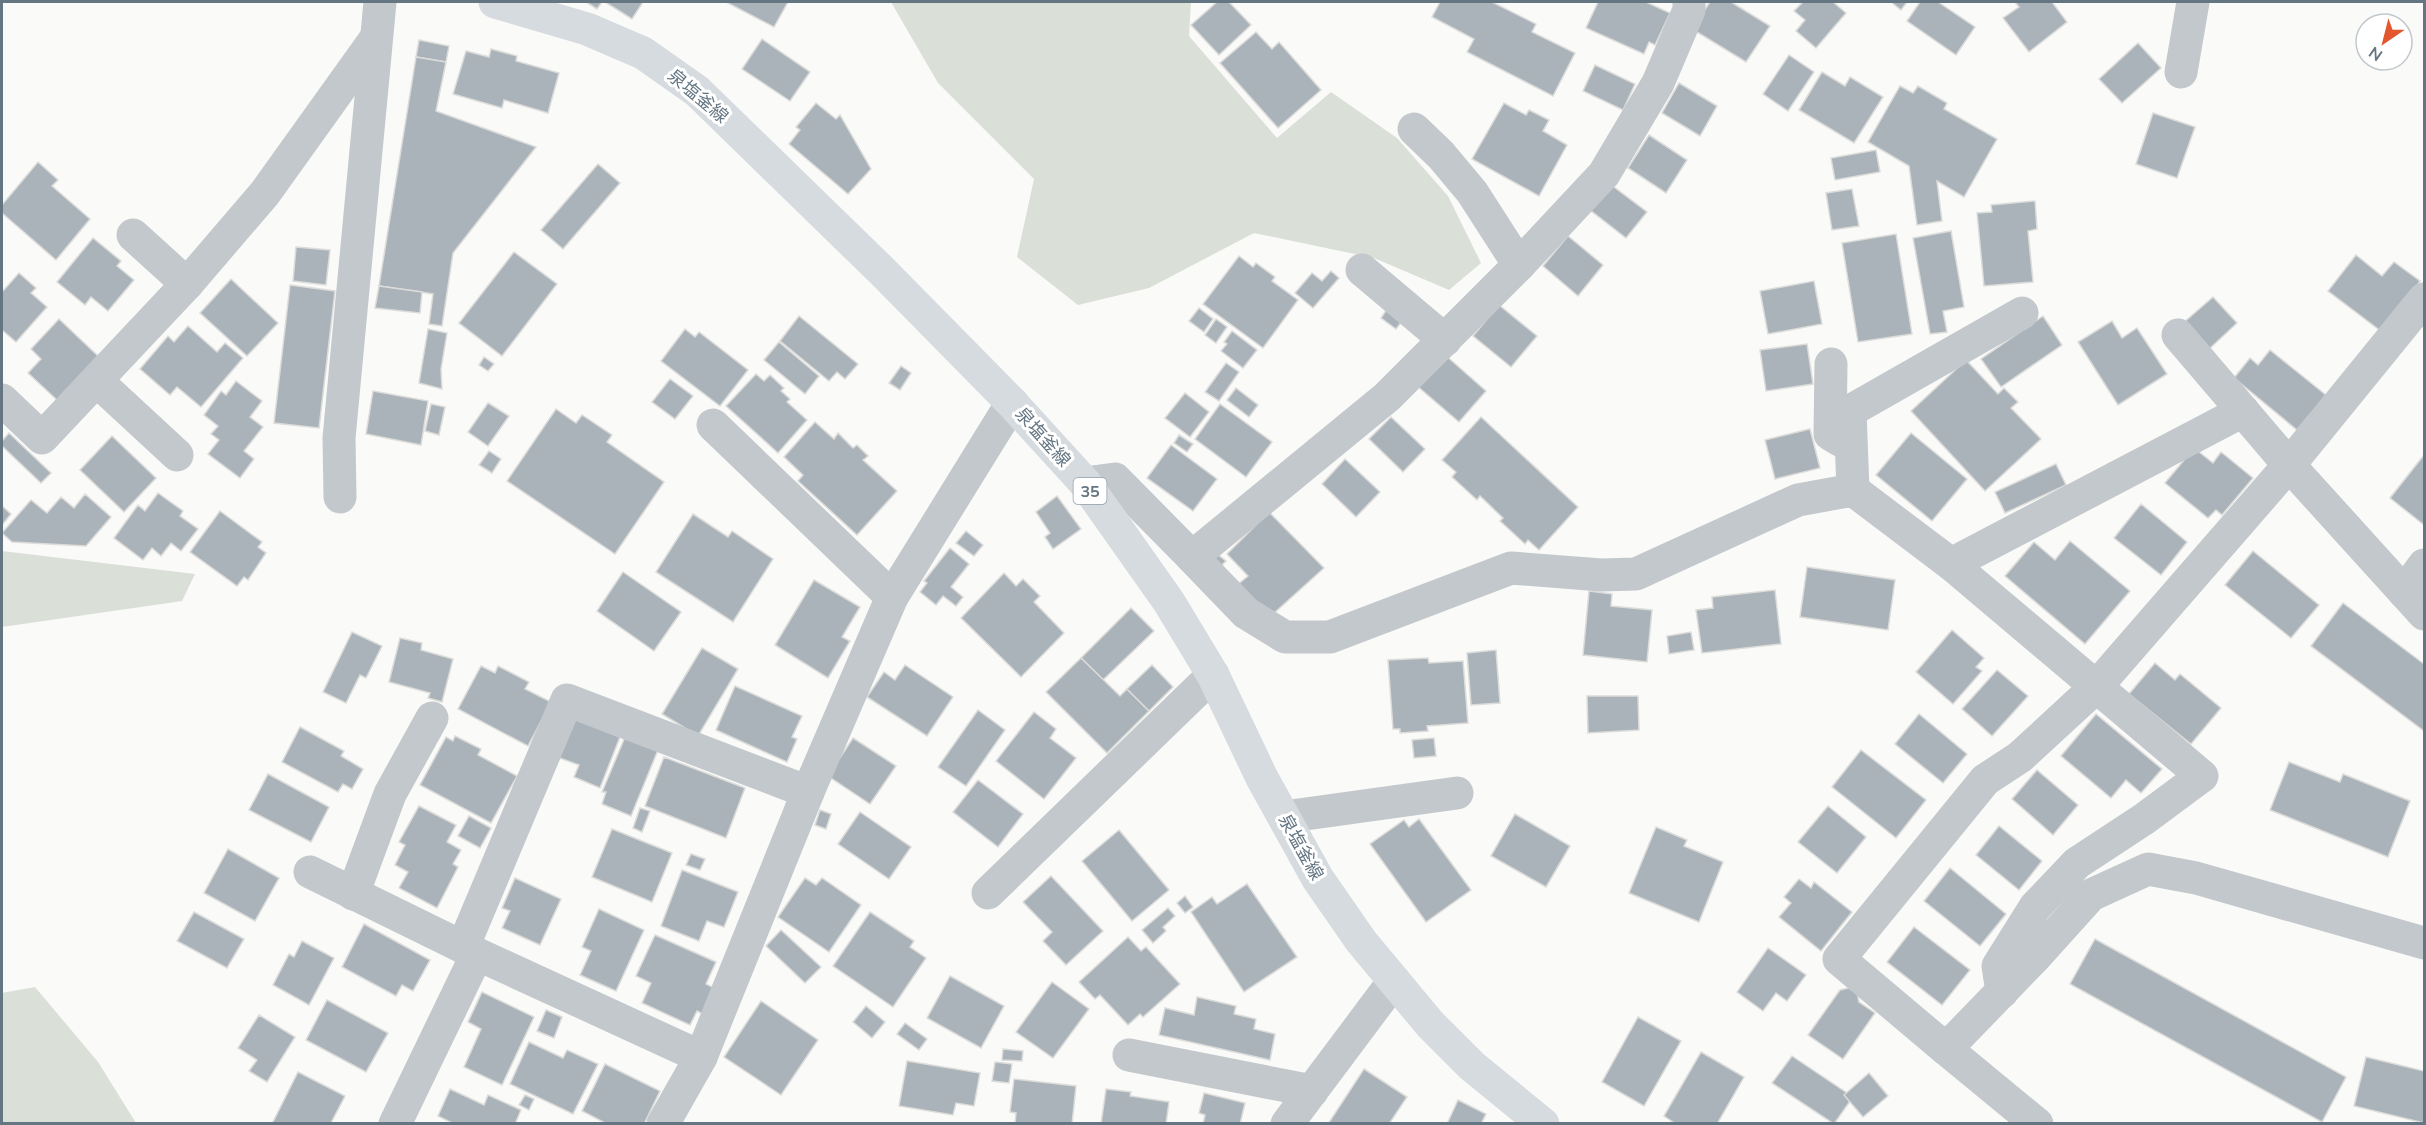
<svg xmlns="http://www.w3.org/2000/svg" width="2426" height="1125" viewBox="0 0 2426 1125" font-family="Mulish,'Noto Sans JP',sans-serif">
<style>
.green{fill:#dadfd7}
.building{fill:#aab3b9;stroke:#dcdcda;stroke-width:1.5}
.lines{fill:none;stroke-linecap:round;stroke-linejoin:round}
.street{stroke:#c3c8cc;stroke-width:33}
.primary{stroke:#d6dbdf;stroke-width:33}
.labels{text-anchor:middle;stroke-width:6;stroke-linejoin:round;paint-order:stroke}
.shield{fill:#fff;stroke:#939fa8;stroke-width:1.5}
.shield-label{font-size:16px;font-weight:bold;fill:#657683}
.street-label{font-size:18px;fill:#657683;stroke:#fff}
</style>
<rect width="100%" height="100%" fill="#fafaf8"/>
<g class="green">
<path d="M891,2H1191L1189,36L1277,138L1331,92L1397,138L1448,196L1481,263L1449,290L1374,258L1254,233L1149,288L1078,305L1017,257L1034,179L938,83Z"/>
<path d="M2,551L195,574L182,601L2,627Z"/>
<path d="M35,987L98,1062L136,1123H2V993Z"/>
</g>
<g class="building">
<path d="M586,2H602L597,9Z"/>
<path d="M605,2H643L632,19Z"/>
<path d="M726,2H788L774,27Z"/>
<path d="M1217,2H1229L1251,25L1219,55L1191,25Z"/>
<path d="M1440,2H1492L1536,24L1532,32L1575,53L1553,96L1467,52L1474,39L1432,17Z"/>
<path d="M1598,2H1646L1670,13L1655,45L1649,42L1644,54L1586,28Z"/>
<path d="M1710,2H1731L1770,26L1746,62L1692,29Z"/>
<path d="M1803,2H1833L1846,13L1816,48L1796,31L1805,20L1794,11Z"/>
<path d="M1891,2H1907L1901,10Z"/>
<path d="M1920,2H1938L1975,27L1956,55L1907,21Z"/>
<path d="M2015,2H2052L2067,22L2029,52L2003,18L2019,7Z"/>
<path d="M1256,32L1272,49L1279,42L1321,90L1278,128L1220,63Z"/>
<path d="M762,39L810,72L790,101L742,69Z"/>
<path d="M419,40L449,46L446,62L416,57Z"/>
<path d="M2138,43L2161,68L2122,103L2099,79Z"/>
<path d="M491,49L517,56L516,61L559,73L548,113L504,100L502,108L453,94L466,51L489,57Z"/>
<path d="M1789,55L1814,72L1788,111L1763,94Z"/>
<path d="M416,57L446,62L436,111L536,147L453,253L442,326L429,324L433,294L379,286Z"/>
<path d="M1595,65L1635,84L1623,110L1583,91Z"/>
<path d="M1822,72L1845,86L1850,77L1883,97L1854,143L1799,110Z"/>
<path d="M1679,83L1717,106L1700,136L1662,113Z"/>
<path d="M1900,86L1913,93L1918,86L1947,103L1944,109L1997,139L1964,197L1937,181L1942,221L1917,225L1909,166L1868,142Z"/>
<path d="M816,103L836,119L840,115L871,169L848,194L789,144L800,130L796,127Z"/>
<path d="M1504,103L1526,115L1529,110L1549,120L1543,131L1567,145L1539,196L1472,159Z"/>
<path d="M2153,113L2195,127L2177,178L2136,164Z"/>
<path d="M1649,135L1687,160L1666,193L1628,168Z"/>
<path d="M1876,150L1880,172L1835,180L1831,158Z"/>
<path d="M38,162L58,180L52,186L90,219L56,260L2,213V205Z"/>
<path d="M598,164L620,183L563,249L541,230Z"/>
<path d="M1610,184L1647,212L1626,238L1590,210Z"/>
<path d="M1852,189L1859,226L1832,230L1826,193Z"/>
<path d="M2035,201L2037,229L2028,231L2033,282L1984,286L1977,213L1992,212L1991,205Z"/>
<path d="M1951,231L1964,307L1943,311L1947,332L1930,334L1913,238Z"/>
<path d="M1896,234L1912,334L1858,342L1842,243Z"/>
<path d="M1568,236L1603,265L1578,296L1543,266Z"/>
<path d="M93,238L121,261L117,266L134,280L108,311L91,297L85,305L57,282Z"/>
<path d="M296,247L330,250L326,285L293,281Z"/>
<path d="M514,252L557,284L502,356L459,323Z"/>
<path d="M2356,255L2382,276L2394,262L2420,281L2386,335L2328,291Z"/>
<path d="M1239,256L1253,267L1256,263L1275,277L1272,281L1298,300L1263,348L1203,304Z"/>
<path d="M1331,271L1339,278L1313,308L1295,293L1312,273L1322,281Z"/>
<path d="M19,273L36,288L31,293L47,307L16,342L2,330V289L3,291Z"/>
<path d="M231,279L278,323L247,356L200,313Z"/>
<path d="M1814,281L1822,324L1768,334L1760,291Z"/>
<path d="M290,285L335,291L319,428L274,423Z"/>
<path d="M379,286L422,292L420,313L375,308Z"/>
<path d="M2213,297L2237,323L2207,351L2182,324Z"/>
<path d="M1499,305L1537,336L1511,367L1473,336Z"/>
<path d="M1199,308L1213,319L1204,332L1189,321Z"/>
<path d="M1387,309L1403,320L1396,329L1381,318Z"/>
<path d="M799,316L858,364L845,379L837,372L829,381L780,341Z"/>
<path d="M2043,316L2062,345L2001,387L1981,359Z"/>
<path d="M59,319L98,356L57,400L28,373L41,359L31,349Z"/>
<path d="M1216,319L1227,327L1216,343L1205,335Z"/>
<path d="M2112,321L2122,338L2137,328L2167,374L2118,405L2078,342Z"/>
<path d="M188,326L217,352L225,343L243,358L201,407L177,387L170,395L140,369L168,336L174,342Z"/>
<path d="M428,329L447,333L441,369L442,389L419,383Z"/>
<path d="M685,329L695,337L699,332L748,370L720,406L661,361Z"/>
<path d="M1232,331L1257,350L1243,368L1221,351L1227,344L1224,342Z"/>
<path d="M779,342L819,376L805,394L764,360Z"/>
<path d="M1807,344L1813,384L1766,391L1760,350Z"/>
<path d="M2270,350L2326,395L2297,430L2234,378L2250,358L2258,365Z"/>
<path d="M1444,354L1486,391L1459,422L1416,385Z"/>
<path d="M484,357L494,364L488,371L479,365Z"/>
<path d="M1966,360L1998,394L2004,388L2018,402L2011,408L2041,439L1985,491L1911,411Z"/>
<path d="M1226,363L1239,372L1219,401L1205,392Z"/>
<path d="M901,366L911,373L900,390L889,383Z"/>
<path d="M756,374L764,381L770,375L784,388L781,391L790,399L787,402L807,420L778,453L726,406Z"/>
<path d="M670,379L693,396L675,419L652,402Z"/>
<path d="M236,381L262,401L250,417L263,427L244,451L254,459L240,478L208,454L219,440L211,434L218,426L204,415L221,391L226,395Z"/>
<path d="M1236,388L1258,405L1249,417L1227,400Z"/>
<path d="M373,391L428,401L421,445L366,434Z"/>
<path d="M1185,393L1209,412L1190,437L1165,418Z"/>
<path d="M488,403L509,416L488,446L468,432Z"/>
<path d="M431,404L445,407L439,435L425,431Z"/>
<path d="M1220,404L1272,442L1246,477L1195,439Z"/>
<path d="M556,409L576,423L582,415L612,435L607,442L664,482L615,554L507,481Z"/>
<path d="M1391,417L1425,449L1403,472L1369,439Z"/>
<path d="M1481,417L1578,507L1539,550L1528,540L1525,544L1500,521L1503,518L1480,496L1477,500L1452,477L1456,472L1442,460Z"/>
<path d="M815,422L834,439L838,433L853,448L857,445L868,456L863,460L897,491L857,535L798,481L803,475L784,457Z"/>
<path d="M1810,429L1820,468L1775,479L1765,440Z"/>
<path d="M9,433L51,473L41,483L2,446V441Z"/>
<path d="M1911,433L1967,479L1932,521L1876,475Z"/>
<path d="M1179,435L1193,444L1187,452L1174,443Z"/>
<path d="M112,436L156,478L124,512L80,470Z"/>
<path d="M1171,445L1217,479L1193,511L1147,478Z"/>
<path d="M2194,448L2213,463L2221,452L2253,478L2222,515L2216,510L2208,518L2165,483Z"/>
<path d="M489,451L501,459L492,473L479,465Z"/>
<path d="M2424,455V525L2390,498Z"/>
<path d="M1345,459L1380,492L1356,517L1322,484Z"/>
<path d="M2056,464L2066,485L2005,513L1995,492Z"/>
<path d="M158,493L183,511L180,516L198,529L181,551L171,543L161,556L152,548L143,560L114,538L138,505L145,511Z"/>
<path d="M85,494L111,517L86,546L12,542L2,533L31,500L47,513L61,497L74,508Z"/>
<path d="M1057,496L1081,529L1053,549L1045,537L1050,533L1036,512Z"/>
<path d="M2141,504L2187,542L2161,575L2114,538Z"/>
<path d="M2,506L11,514L2,525Z"/>
<path d="M220,511L262,542L258,547L266,553L248,580L244,577L237,586L190,552Z"/>
<path d="M1269,512L1324,568L1273,614L1236,586L1248,576L1227,554Z"/>
<path d="M693,514L728,537L732,531L773,559L733,622L656,572Z"/>
<path d="M966,531L983,545L974,556L956,543Z"/>
<path d="M2070,541L2130,591L2085,644L2005,576L2034,542L2055,560Z"/>
<path d="M950,548L969,564L951,587L963,597L956,606L943,596L936,605L920,592L927,583L924,581Z"/>
<path d="M2253,551L2319,605L2291,638L2225,585Z"/>
<path d="M1216,553L1226,561L1219,568L1211,558Z"/>
<path d="M1807,567L1895,580L1888,630L1800,617Z"/>
<path d="M623,572L681,612L654,651L597,611Z"/>
<path d="M1004,573L1016,586L1023,579L1040,596L1034,602L1064,633L1021,677L961,618Z"/>
<path d="M814,580L860,607L842,637L850,641L828,678L775,645Z"/>
<path d="M1775,590L1781,644L1702,653L1696,610L1713,608L1712,597Z"/>
<path d="M1589,591L1612,594L1611,606L1652,610L1647,662L1583,655Z"/>
<path d="M2343,603L2424,664V731L2311,646Z"/>
<path d="M1131,608L1154,631L1103,680L1081,658Z"/>
<path d="M1952,630L1984,658L1976,667L1982,671L1953,704L1916,672Z"/>
<path d="M352,632L382,646L366,678L360,675L346,703L323,692Z"/>
<path d="M1691,632L1694,650L1669,654L1667,636Z"/>
<path d="M400,638L422,643L421,650L453,659L442,702L428,698L430,693L389,682Z"/>
<path d="M702,648L738,669L698,736L662,714Z"/>
<path d="M1496,650L1500,703L1471,705L1467,653Z"/>
<path d="M1081,658L1120,696L1127,689L1149,711L1107,753L1046,692Z"/>
<path d="M1428,658L1429,663L1463,661L1468,723L1427,726L1428,731L1400,733V729H1393L1388,660Z"/>
<path d="M2155,663L2175,680L2180,674L2221,708L2191,744L2129,694Z"/>
<path d="M905,665L953,697L927,736L867,697L884,672L895,680Z"/>
<path d="M1152,665L1173,687L1149,711L1127,689Z"/>
<path d="M481,666L495,673L498,666L529,682L525,689L551,702L528,746L458,709Z"/>
<path d="M1997,670L2028,696L1992,736L1962,709Z"/>
<path d="M735,686L802,716L792,737L797,739L787,762L716,730Z"/>
<path d="M1587,696H1638L1639,730L1588,733Z"/>
<path d="M978,710L1005,730L966,786L938,767Z"/>
<path d="M1034,712L1056,729L1050,738L1076,758L1044,799L996,761Z"/>
<path d="M1919,714L1967,754L1943,783L1895,744Z"/>
<path d="M2096,714L2162,769L2141,793L2126,780L2111,798L2061,756Z"/>
<path d="M573,718L620,737L600,788L574,777L579,765L557,757Z"/>
<path d="M300,727L344,751L341,756L363,769L352,789L343,784L338,792L282,762Z"/>
<path d="M455,736L481,749L478,755L517,776L491,823L420,785L446,737L453,741Z"/>
<path d="M625,737L658,750L631,816L602,804L606,792H602Z"/>
<path d="M853,738L896,766L870,804L828,776Z"/>
<path d="M1434,738L1436,756L1414,758L1412,740Z"/>
<path d="M1861,750L1926,800L1896,838L1832,787Z"/>
<path d="M664,757L745,788L726,838L645,806Z"/>
<path d="M2289,762L2340,782L2343,774L2410,801L2388,857L2270,810Z"/>
<path d="M2037,770L2078,805L2053,835L2012,799Z"/>
<path d="M268,774L329,807L311,842L249,810Z"/>
<path d="M978,780L1023,814L998,847L953,812Z"/>
<path d="M419,806L456,825L447,842L461,850L453,864L458,867L437,908L399,888L408,872L395,865L405,845L399,842Z"/>
<path d="M1828,806L1866,837L1837,873L1798,842Z"/>
<path d="M640,808L650,811L642,832L633,828Z"/>
<path d="M820,810L831,814L826,829L815,825Z"/>
<path d="M860,812L911,847L889,879L838,844Z"/>
<path d="M1515,814L1570,846L1546,887L1491,856Z"/>
<path d="M469,816L491,828L480,848L458,836Z"/>
<path d="M1419,819L1471,890L1426,922L1370,844L1404,820L1409,827Z"/>
<path d="M1999,826L2042,861L2019,890L1976,855Z"/>
<path d="M1656,827L1687,840L1684,846L1723,862L1699,922L1629,893Z"/>
<path d="M612,829L672,853L652,902L592,877Z"/>
<path d="M1119,830L1169,890L1132,921L1082,861Z"/>
<path d="M228,849L279,878L255,921L204,893Z"/>
<path d="M691,854L705,859L700,870L686,865Z"/>
<path d="M1950,868L2006,914L1980,946L1924,901Z"/>
<path d="M682,870L738,892L724,927L707,921L699,941L661,926Z"/>
<path d="M1051,876L1103,931L1066,965L1043,941L1052,932L1023,902Z"/>
<path d="M515,878L561,899L540,945L502,928L510,911L502,908Z"/>
<path d="M805,878L816,885L822,878L861,905L829,952L778,917Z"/>
<path d="M1799,879L1811,888L1814,882L1852,912L1821,951L1779,917L1791,903L1784,897Z"/>
<path d="M1247,884L1297,957L1244,992L1191,912L1212,897L1217,904Z"/>
<path d="M1185,896L1193,907L1185,913L1177,903Z"/>
<path d="M1168,908L1175,916L1163,927L1166,931L1153,943L1142,930Z"/>
<path d="M599,909L644,930L616,991L580,975L591,951L582,947Z"/>
<path d="M194,912L244,939L227,968L177,941Z"/>
<path d="M870,912L914,941L910,947L926,958L893,1007L833,966Z"/>
<path d="M364,924L430,960L413,991L402,985L396,996L342,967Z"/>
<path d="M1914,927L1970,970L1942,1005L1887,962Z"/>
<path d="M781,930L821,967L805,983L766,946Z"/>
<path d="M655,935L716,962L706,984L714,988L703,1014L697,1011L690,1025L642,1003L651,983L636,976Z"/>
<path d="M1128,937L1141,951L1146,947L1180,984L1143,1017L1140,1014L1128,1025L1100,995L1095,999L1079,982Z"/>
<path d="M2095,939L2346,1077L2322,1122L2070,984Z"/>
<path d="M302,941L334,958L309,1005L273,985L289,954L294,957Z"/>
<path d="M1768,948L1806,975L1787,1001L1776,993L1763,1011L1737,992Z"/>
<path d="M950,976L1004,1006L981,1048L927,1018Z"/>
<path d="M1052,982L1089,1009L1053,1058L1016,1032Z"/>
<path d="M1849,988L1857,993L1859,1002L1875,1013L1843,1059L1808,1035L1840,990Z"/>
<path d="M482,992L534,1017L502,1085L464,1067L481,1029L468,1022Z"/>
<path d="M1197,997L1236,1006L1234,1014L1256,1019L1254,1029L1275,1034L1270,1060L1159,1035L1165,1008L1194,1015Z"/>
<path d="M327,1000L388,1033L366,1072L306,1040Z"/>
<path d="M761,1001L818,1040L781,1095L724,1057Z"/>
<path d="M866,1006L885,1022L872,1038L853,1022Z"/>
<path d="M546,1010L562,1017L554,1038L537,1031Z"/>
<path d="M259,1015L295,1037L267,1082L249,1071L257,1060L238,1048Z"/>
<path d="M1638,1017L1681,1041L1644,1106L1602,1082Z"/>
<path d="M905,1023L927,1039L919,1050L897,1034Z"/>
<path d="M529,1042L563,1058L567,1050L598,1064L573,1114L510,1084Z"/>
<path d="M1003,1049L1023,1051L1022,1061L1002,1060Z"/>
<path d="M1701,1052L1744,1077L1717,1124H1676L1664,1116Z"/>
<path d="M1792,1056L1853,1097L1834,1124L1772,1083Z"/>
<path d="M2366,1057L2424,1071V1123L2354,1106Z"/>
<path d="M907,1061L980,1073L974,1106L956,1103L953,1115L899,1106Z"/>
<path d="M995,1062L1012,1064L1009,1083L992,1081Z"/>
<path d="M605,1064L660,1091L644,1124H607L582,1111Z"/>
<path d="M1364,1069L1407,1097L1389,1124H1328Z"/>
<path d="M298,1072L345,1096L331,1123L333,1124H272Z"/>
<path d="M1869,1073L1888,1096L1863,1117L1844,1095Z"/>
<path d="M1014,1079L1076,1086L1072,1124H1015L1016,1113L1010,1112Z"/>
<path d="M450,1089L484,1105L488,1095L521,1110L515,1124H454L438,1116Z"/>
<path d="M1106,1089L1131,1092L1130,1096L1169,1102L1166,1124H1101Z"/>
<path d="M1204,1093L1245,1103L1240,1124H1203L1205,1115L1199,1113Z"/>
<path d="M525,1095L534,1099L529,1110L519,1105Z"/>
<path d="M1458,1100L1486,1114L1481,1124H1447Z"/>
</g>
<g class="lines">
<g class="street">
<path d="M2181,72L2193,2"/>
<path d="M1414,129L1441,155L1472,192L1519,265"/>
<path d="M133,235L187,284"/>
<path d="M1362,270L1445,340"/>
<path d="M2178,335L2289,465L2424,614"/>
<path d="M1831,364L1830,434L1840,440"/>
<path d="M97,381L177,455"/>
<path d="M2,400L42,438L187,284L265,193L376,38"/>
<path d="M713,425L892,597"/>
<path d="M1085,483L1115,479L1192,557L1387,397L1519,265L1604,174L1658,83L1689,10V2"/>
<path d="M1853,490L1850,411L2022,313"/>
<path d="M340,497L339,438L380,2"/>
<path d="M1192,557L1246,613L1285,637H1330L1511,568L1601,575L1636,574L1798,500L1853,490L1951,564L2202,776L2144,819L2077,863L2035,907L1998,966L2002,992"/>
<path d="M1951,564L2243,411"/>
<path d="M2404,592L2424,565"/>
<path d="M1284,817L1457,793"/>
<path d="M310,872L477,954"/>
<path d="M988,893L1213,675"/>
<path d="M353,894L390,794L432,718"/>
<path d="M463,947L567,700L808,792"/>
<path d="M1946,1049L1839,959L1985,780L2020,757L2097,686L2289,465L2424,299"/>
<path d="M1129,1055L1312,1091"/>
<path d="M395,1124L477,954L701,1057"/>
<path d="M663,1124L701,1057L808,792L892,597L1012,403"/>
<path d="M1287,1124L1394,981"/>
<path d="M2037,1124L1946,1049L2036,956L2091,895L2148,869L2196,878L2424,943"/>
</g>
<path class="primary" d="M495,2L587,29L643,53L697,91L883,272L1012,403L1085,483L1169,602L1213,675L1262,778L1318,879L1361,941L1430,1024L1472,1066L1543,1124"/>
</g>
<g class="labels">
<rect class="shield" x="1073.5" y="478" width="33" height="26" rx="4.5"/>
<g class="shield-label">
<text x="1090" y="497">35</text>
</g>
<g class="street-label">
<text transform="translate(698 96) rotate(40)" y="6">泉塩釜線</text>
<text transform="translate(1043 437) rotate(48)" y="6">泉塩釜線</text>
<text transform="translate(1301 847) rotate(61)" y="6">泉塩釜線</text>
</g>
</g>
<rect width="2426" height="1125" fill="none" stroke="#657683" stroke-width="6"/>
<g transform="translate(2384 42) rotate(215)"><circle r="28" fill="#ffffff" stroke="#c1c8cd" stroke-width="1.5"/>
<path d="M0-4.5L10 22L0 15L-10 22Z" fill="#e4572e"/>
<text y="-9" font-size="16" font-weight="bold" text-anchor="middle" fill="#657683">N</text>
</g>
</svg>
